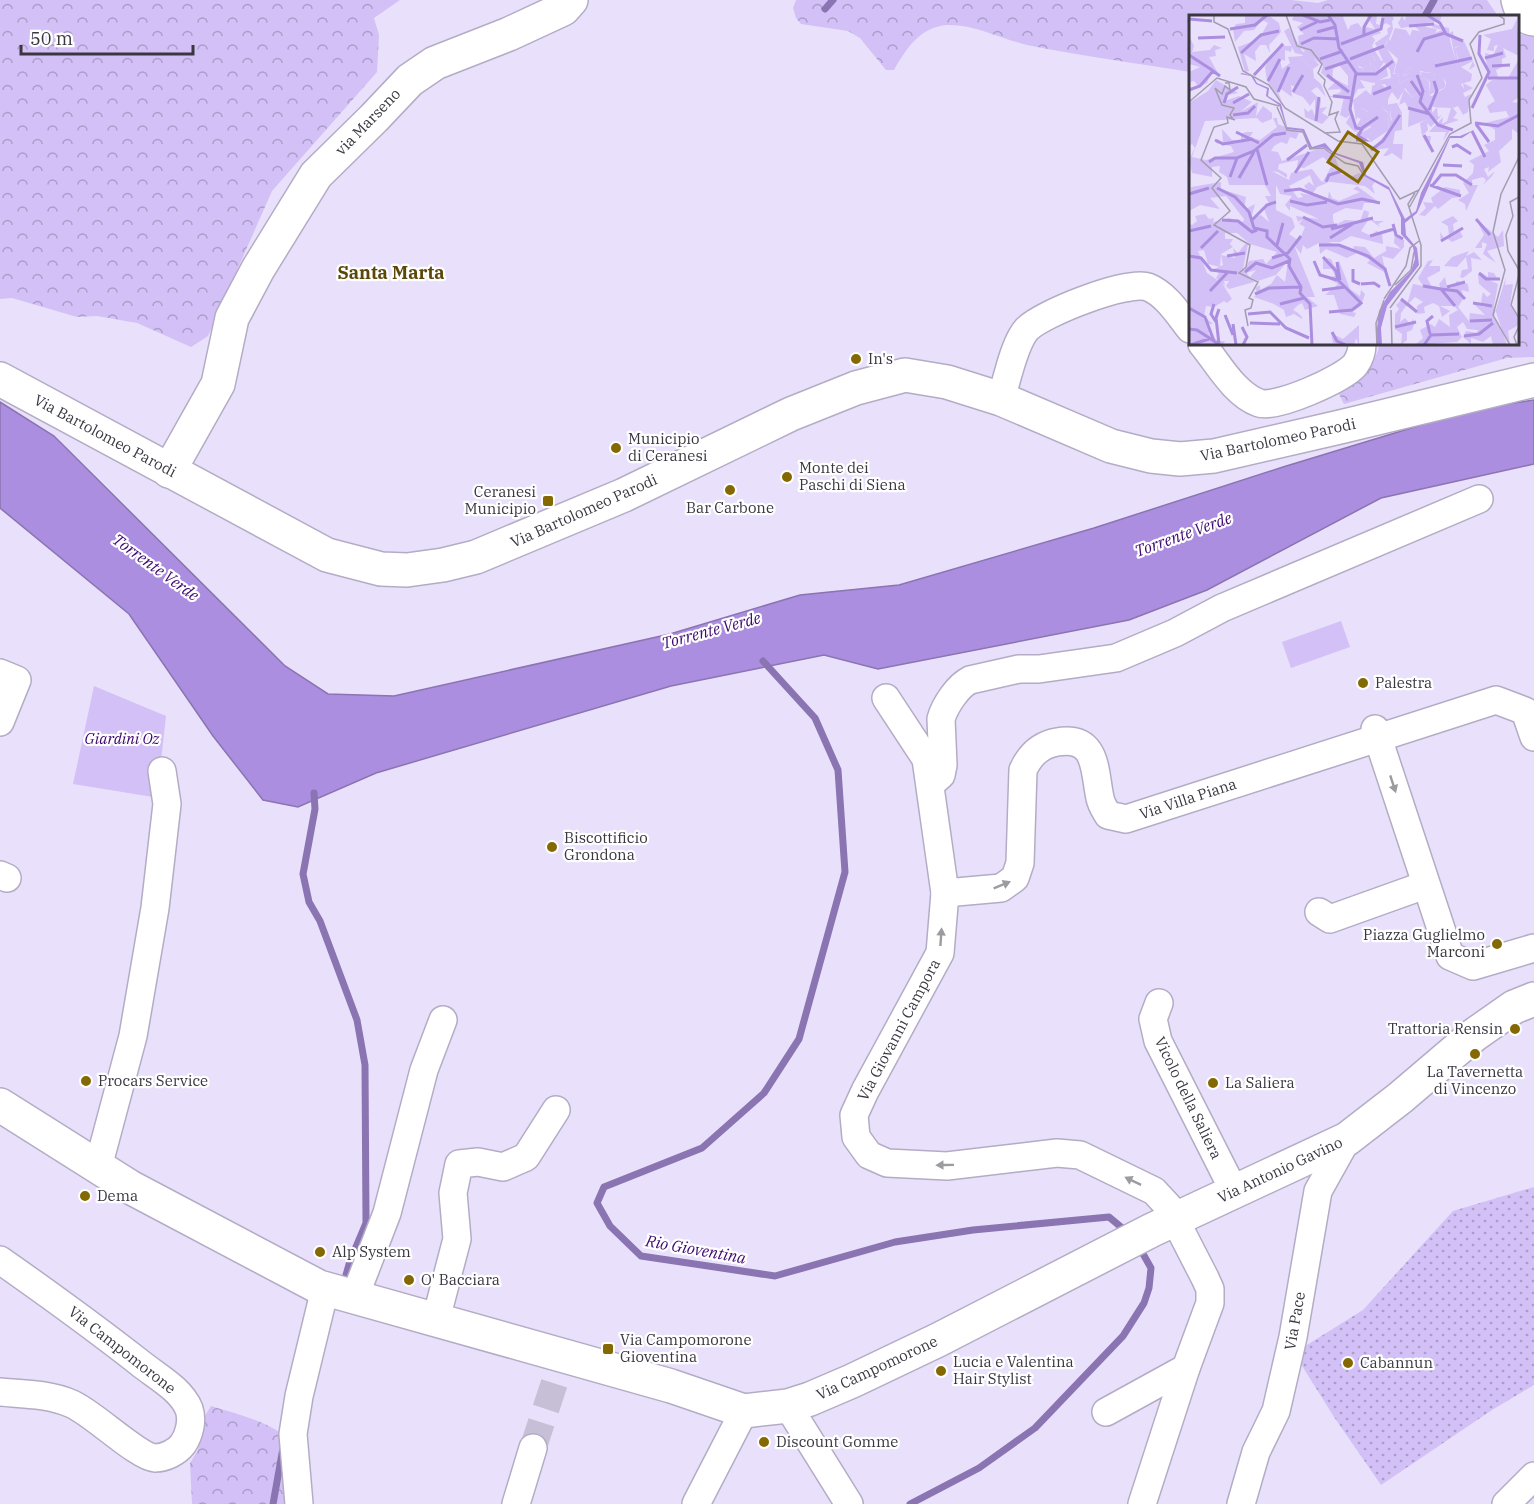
<svg xmlns="http://www.w3.org/2000/svg" width="1534" height="1504" viewBox="0 0 1534 1504" font-family="'IBM Plex Serif',serif">
<style>
.grass{fill:url(#grass-dots)}
.forest{fill:url(#forest-crowns)}
.park{fill:#d2c0f6}
.water{fill:#ac8ee1;stroke:#8a74b1;stroke-width:1.5}
.lines{fill:none;stroke-linecap:round;stroke-linejoin:round}
.stream{stroke:#8a74b1;stroke-width:7}
.street-tunnel{stroke:#c6bfd6;stroke-width:27;stroke-dasharray:27 14;stroke-linecap:butt}
.street-casing{stroke:#b4acc5;stroke-width:30}
.secondary-casing{stroke:#b4acc5;stroke-width:36}
.street{stroke:#fff;stroke-width:27}
.secondary{stroke:#fff;stroke-width:33}
.oneway{fill:#9c9ba0}
.poi-dot{fill:#846801;stroke:#fff;stroke-width:2}
.labels{text-anchor:middle;stroke-width:4.5;stroke-linejoin:round;paint-order:stroke}
.street-label{font-size:15px;fill:#3a3741;stroke:#fff}
.poi-label{font-size:15px;fill:#3a3741;stroke:#fff;text-anchor:start}
.park-label{font-size:15px;font-style:italic;fill:#3a036a;stroke:#fff}
.water-label{font-size:16px;font-style:italic;fill:#3e096f;stroke:#fff}
.quarter-label{font-size:18px;font-weight:bold;fill:#5b4707;stroke:#fff}
.inset-river{fill:none;stroke:#ac8ee1;stroke-width:3}
.inset-road{fill:none;stroke:#a39db1;stroke-width:1.5}
.view{fill:#846801;fill-opacity:0.15;stroke:#846801;stroke-width:3}
.inset-edge{fill:none;stroke:#3a3741;stroke-width:3}
</style>
<defs>
<pattern id="grass-dots" width="8" height="8" patternUnits="userSpaceOnUse" patternTransform="scale(1.5)"><rect width="8" height="8" fill="#d2c0f6"/><path d="M2 2h.1M6 6h.1" fill="none" stroke="#ab9dc9" stroke-width="1.8" stroke-linecap="round"/></pattern>
<pattern id="forest-crowns" width="20" height="18" patternUnits="userSpaceOnUse" patternTransform="scale(1.5)"><rect width="20" height="18" fill="#d2c0f6"/><path d="M2 6a3 3 0 1 1 6 0M12 15a3 3 0 1 1 6 0" fill="none" stroke="#ab9dc9"/></pattern>
</defs>
<rect width="100%" height="100%" fill="#e9e1fb"/>
<path class="grass" d="M1534,1187V1385L1492,1410L1381,1485L1334,1417L1294,1353L1363,1310L1453,1211Z"/>
<g class="forest">
<path d="M0,0H400L374,18L379,35L377,72L272,191L208,336L191,347L137,323L97,316L77,317L12,298L0,299Z"/>
<path d="M796,0H1291L1318,3L1328,0H1487L1498,16H1190V72C1136,63 1081,56 1027,45C1001,39 974,24 947,25C920,27 906,49 894,70H886L860,38L848,31L801,24L796,18L793,8Z"/>
<path d="M1518,34L1534,37V357L1507,358L1344,404L1338,392C1352,380 1379,363 1379,344H1518Z"/>
<path d="M211,1406C236,1414 261,1419 282,1434L288,1504H192L190,1463L198,1450L203,1419Z"/>
</g>
<g class="park">
<path d="M1341,621L1350,647L1291,668L1282,642Z"/>
<path d="M94,686L166,716L161,761L153,797L73,784Z"/>
</g>
<path class="water" d="M1534,400V464L1381,498L1207,590L1129,620L878,669L824,655L671,686L376,773L298,807L263,800L213,736L129,614L0,508V402L54,436L285,666L328,694L394,696L670,634L800,595L899,585L1094,528L1283,467L1477,408Z"/>
<g class="lines">
<g class="stream">
<path d="M825,9L833,0"/>
<path d="M1425,16L1434,0"/>
<path d="M763,661L815,718L838,770L845,872L799,1039L764,1093L702,1148L604,1187L597,1203L610,1226L641,1256L775,1276L895,1242L973,1230L1109,1217L1127,1232"/>
<path d="M314,793L315,809L303,874L309,902L320,921L357,1020L365,1065L366,1223L350,1261L346,1275"/>
<path d="M273,1504L283,1448"/>
<path d="M910,1504L979,1468L1035,1428L1123,1336L1144,1303L1149,1288L1151,1268L1138,1245"/>
</g>
<path class="street-tunnel" d="M533,1448L558,1372"/>
<g class="street-casing">
<g id="street">
<path d="M1202,344C1218,363 1234,394 1259,403C1276,409 1343,379 1355,365C1360,358 1362,352 1362,344"/>
<path d="M1001,399C1007,380 1014,343 1027,329C1043,313 1127,280 1148,287C1166,294 1179,315 1190,329"/>
<path d="M0,673L17,680L0,722"/>
<path d="M886,698L926,759L945,893L940,953L865,1091L854,1115L856,1137L869,1155L887,1163L947,1166L1057,1153L1080,1155L1154,1191L1168,1206L1205,1278L1210,1289V1303L1186,1368L1106,1412"/>
<path d="M1375,729L1450,956L1473,966L1534,948"/>
<path d="M932,783L941,775L943,765L941,719C945,705 958,686 970,680L1019,669H1039L1116,658L1175,633L1222,608L1479,499"/>
<path d="M0,875L7,878"/>
<path d="M945,893L1001,888L1015,878L1020,863L1023,770C1030,755 1040,745 1057,742C1098,735 1094,771 1100,798C1101,804 1105,810 1108,815L1126,819L1496,700L1525,711L1534,737"/>
<path d="M1319,912L1330,919L1425,885"/>
<path d="M1159,1003L1153,1019L1158,1041L1234,1191"/>
<path d="M98,1167L133,1036L155,908L167,804L162,771"/>
<path d="M0,1260C47,1293 94,1327 140,1363C156,1376 181,1389 189,1409C193,1421 189,1435 183,1444C177,1452 165,1458 155,1458C138,1457 93,1413 72,1404C50,1394 24,1394 0,1392"/>
<path d="M355,1296L387,1213L424,1070L443,1020"/>
<path d="M436,1319L457,1239L453,1193L459,1164L478,1162L503,1167L526,1157L556,1110"/>
<path d="M788,1406L849,1504"/>
<path d="M299,1504L293,1434L299,1396L325,1289"/>
<path d="M516,1504L533,1448"/>
<path d="M696,1504L744,1411"/>
<path d="M1142,1504L1186,1368"/>
<path d="M1241,1504L1256,1452L1276,1411L1293,1337L1318,1191L1347,1139"/>
<path d="M1506,1504L1534,1476"/>
</g>
</g>
<g class="secondary-casing">
<g id="secondary">
<path d="M1518,0C1520,8 1524,18 1534,19"/>
<path d="M0,379L327,555L381,569L407,570L443,565L476,557L624,495L791,414L856,388L905,375L947,382L1001,399L1111,446L1151,456L1180,459L1214,456L1340,427L1534,380"/>
<path d="M169,471L218,384L232,318L258,269L316,175L374,118L410,80L435,63L509,34L563,9L571,0"/>
<path d="M0,1105L130,1187L319,1287L671,1386L744,1411L788,1406L810,1399L852,1381L938,1340L1152,1230L1347,1139L1400,1098L1474,1035L1514,1007L1534,999"/>
</g>
</g>
<use href="#street" class="street"/>
<use href="#secondary" class="secondary"/>
</g>
<defs><path id="oneway-solid" d="M-6-.8H1V-3.2L6.5 0L1 3.2V.8H-6Z" transform="scale(1.5)"/></defs>
<g class="oneway">
<use href="#oneway-solid" transform="translate(1393 784) rotate(72)"/>
<use href="#oneway-solid" transform="translate(1002 885) rotate(-22)"/>
<use href="#oneway-solid" transform="translate(941 937) rotate(-86)"/>
<use href="#oneway-solid" transform="translate(945 1165) rotate(179)"/>
<use href="#oneway-solid" transform="translate(1133 1181) rotate(-154)"/>
</g>
<g class="poi-dot">
<circle cx="856" cy="359" r="6"/>
<circle cx="616" cy="448" r="6"/>
<circle cx="787" cy="477" r="6"/>
<circle cx="730" cy="490" r="6"/>
<rect x="542" y="495" width="12" height="12" rx="3"/>
<circle cx="1363" cy="683" r="6"/>
<circle cx="552" cy="847" r="6"/>
<circle cx="1497" cy="944" r="6"/>
<circle cx="1515" cy="1029" r="6"/>
<circle cx="1475" cy="1054" r="6"/>
<circle cx="86" cy="1081" r="6"/>
<circle cx="1213" cy="1083" r="6"/>
<circle cx="85" cy="1196" r="6"/>
<circle cx="320" cy="1252" r="6"/>
<circle cx="409" cy="1280" r="6"/>
<rect x="602" y="1343" width="12" height="12" rx="3"/>
<circle cx="1348" cy="1363" r="6"/>
<circle cx="941" cy="1371" r="6"/>
<circle cx="764" cy="1442" r="6"/>
</g>
<g class="labels">
<g class="street-label">
<text transform="translate(368 122) rotate(-46)" y="5">via Marseno</text>
<text transform="translate(105 436) rotate(28)" y="5">Via Bartolomeo Parodi</text>
<text transform="translate(1278 440) rotate(-12)" y="5">Via Bartolomeo Parodi</text>
<text transform="translate(584 511) rotate(-24)" y="5">Via Bartolomeo Parodi</text>
<text transform="translate(1188 799) rotate(-18)" y="5">Via Villa Piana</text>
<text transform="translate(899 1030) rotate(-62)" y="5">Via Giovanni Campora</text>
<text transform="translate(1188 1098) rotate(64)" y="5">Vicolo della Saliera</text>
<text transform="translate(1280 1170) rotate(-25)" y="5">Via Antonio Gavino</text>
<text transform="translate(1295 1321) rotate(-80)" y="5">Via Pace</text>
<text transform="translate(122 1350) rotate(38)" y="5">Via Campomorone</text>
<text transform="translate(877 1368) rotate(-25)" y="5">Via Campomorone</text>
</g>
<g class="poi-label">
<text x="868" y="364">In's</text>
<text x="628" y="444">Municipio<tspan x="628" dy="17">di Ceranesi</tspan></text>
<text x="799" y="473">Monte dei<tspan x="799" dy="17">Paschi di Siena</tspan></text>
<text x="536" y="497" text-anchor="end">Ceranesi<tspan x="536" dy="17">Municipio</tspan></text>
<text x="730" y="513" text-anchor="middle">Bar Carbone</text>
<text x="1375" y="688">Palestra</text>
<text x="564" y="843">Biscottificio<tspan x="564" dy="17">Grondona</tspan></text>
<text x="1485" y="940" text-anchor="end">Piazza Guglielmo<tspan x="1485" dy="17">Marconi</tspan></text>
<text x="1503" y="1034" text-anchor="end">Trattoria Rensin</text>
<text x="1475" y="1077" text-anchor="middle">La Tavernetta<tspan x="1475" dy="17">di Vincenzo</tspan></text>
<text x="98" y="1086">Procars Service</text>
<text x="1225" y="1088">La Saliera</text>
<text x="97" y="1201">Dema</text>
<text x="332" y="1257">Alp System</text>
<text x="421" y="1285">O' Bacciara</text>
<text x="620" y="1345">Via Campomorone<tspan x="620" dy="17">Gioventina</tspan></text>
<text x="953" y="1367">Lucia e Valentina<tspan x="953" dy="17">Hair Stylist</tspan></text>
<text x="1360" y="1368">Cabannun</text>
<text x="776" y="1447">Discount Gomme</text>
</g>
<g class="park-label">
<text x="122" y="744">Giardini Oz</text>
</g>
<g class="water-label">
<text transform="translate(1183 534) rotate(-20)" y="6">Torrente Verde</text>
<text transform="translate(156 567) rotate(36)" y="6">Torrente Verde</text>
<text transform="translate(711 630) rotate(-15)" y="6">Torrente Verde</text>
<text transform="translate(696 1249) rotate(10)" y="6">Rio Gioventina</text>
</g>
<g class="quarter-label">
<text x="391" y="279">Santa Marta</text>
</g>
</g>
<g transform="translate(1189 15)">
<rect width="330" height="330" fill="#e9e1fb"/>
<path d="M100,13L114,37L118,35L130,50L124,54L111,44L114,40L106,38L95,16ZM199,24L196,30L207,49L204,59L209,58L211,68L221,63L218,59L213,61L221,52L233,60L231,57L243,58V62L247,59L248,64L254,61L257,72L240,80L241,67L236,63L229,64V78L223,82L216,73L209,85L203,77L196,90L208,88L213,98L203,107L201,94L193,93L199,98L200,115L182,127L179,123L173,126L167,120L169,114L170,119L193,106L186,102L177,107L168,102L172,93L179,97L200,76L196,69L187,71L185,66L202,63L201,55L195,47L189,56L181,47L183,58L179,59H173L175,54L169,50L184,41L186,46H194L186,28ZM269,26H275L283,44L270,47L266,33L271,31ZM56,229H59L54,254L65,267L40,274L37,271L40,266H35L36,271L27,263L30,258L23,255L34,250L32,240L46,243L44,233L49,238ZM134,242L142,244L146,252L150,246L161,274L171,281L172,275L176,279L172,291L163,297L167,298L165,302L151,299L145,280H136L149,269L138,263L146,261L143,254H134ZM170,310V330L167,323L165,330L144,328L142,318L154,324Z" fill="#d2c0f6"/>
<path d="M56,0H79L90,8L92,17L80,30L81,38L77,30H71L66,37L67,46L55,39L60,56L56,57L49,32L70,24L79,8L73,5L65,15L55,16L46,27L44,14L47,9L56,8ZM105,0H158L154,2L159,15L162,10L169,8L174,15L177,7V12L186,14L177,0H188L187,9L191,10L193,1L203,0L205,4L203,6L204,14L200,24L201,26L206,13L217,15L221,21L223,15L231,16L225,11L212,13L209,8L213,1L216,6L217,0H253L251,6L237,8V12L248,14L246,18L253,15L243,12L245,9L260,13L261,25L267,47L261,18L264,16L265,23L274,27L269,26L273,31L266,32L269,47L275,42L282,43L283,44L286,51L280,55L284,46L272,52L283,59L282,66L272,69L275,74L274,68L284,73L274,78L276,82L282,79L279,97L274,100L269,91L264,93L268,98L264,103L270,105L255,110L262,114L254,126L257,117H240L254,102L253,109L258,106L262,93L243,92V98L248,92L249,102L253,100L242,112L238,108L239,115L233,121H242L240,133L233,121L231,108L239,104L219,112L220,95L216,87L210,90L215,74L223,82L229,78V64L236,63L240,67V80L243,81L257,72V67L254,62L248,65L246,59L243,63V58L231,56V62L221,52L213,61L220,59L221,63L211,68L209,58H205L209,44L196,32L199,24L194,29L186,28L199,19L198,14L202,11L197,8L188,14L192,18L183,21L186,25L183,31L193,47H187L184,41L169,52L175,54L173,59H179L183,58L181,47L189,56L197,49L199,61L184,68L171,65L176,73L169,74L161,89L166,113L173,102L178,107L187,98L194,105L185,114L181,111L169,119L172,113L166,117L157,108L161,100L157,103L151,100L155,82H140L152,77L151,74L138,75L148,65L159,71V61L150,50L144,54L143,67L132,58L134,51L110,31L109,21L115,19L108,12L114,8L103,5ZM328,4L330,41L314,33L317,42L313,44V52L307,55L309,62L300,65L296,38L304,40L309,30L305,31V36L298,35L302,24L294,20L323,14ZM0,21L5,31L3,37L21,35L25,30L33,33L26,35L27,41L20,42L29,58L23,56L18,68L10,72L5,66L0,67V57L11,52L0,49ZM93,27L96,31H103L102,37L96,35V46L91,44L93,54L101,48L99,42L114,41L111,44L124,54L125,63L132,69L137,82L128,72L122,76L132,85L131,93L138,92L133,98L140,102L133,109L116,102L115,93L119,97L123,94L126,101V84L121,91L114,82L104,78L106,72L102,70L103,82L92,74L89,77L93,87L78,66L76,52ZM330,44V82L323,87L330,88V119L323,114V124L310,136L312,147L299,157L300,152L295,154L299,162L306,156L303,161L294,170L297,165L294,162L283,165V170H289L277,196L276,189L269,185L280,178L274,168L284,158L285,150L280,146L300,136L295,130L306,125V115L296,108L320,102L317,96L301,98L298,91L306,86L297,70L303,65L319,63ZM27,65L49,78L38,80L36,86L50,81L63,87L51,97L69,87L67,101L74,91L83,98V104L73,108L68,103L16,106L3,142L17,145L45,137L42,131L27,128L28,124L34,127L33,114L43,125H52V119L57,117H64L61,122L71,125L88,112L84,103H88L89,109L110,118L107,124L101,122L98,129L92,127L85,131L82,136L89,137L93,146L132,133L146,142L152,159L162,162L170,158L186,167L183,171L186,179L176,171L134,166L142,152L148,155L134,142L115,153L108,152L109,145L90,149L89,154L98,159V163L89,157L83,156L100,165L102,158L123,154L132,166L138,168L128,172L124,178L139,183L140,176L143,183L150,186L171,177L164,174L168,171L191,188H175L173,195L157,193L144,199V205L146,210L156,205L171,206L175,195L180,197L179,202L186,206H195L189,209L191,212L180,204L172,216L182,221L187,216L193,218L194,229L162,221L151,227H139L164,235L165,231L176,232L185,243L197,236V231L212,234L205,228L206,216V221L215,225V232L204,244L193,241L197,258L178,248L181,245L168,238L158,243L137,234L131,239L130,228L118,234L114,230L112,239L105,230L126,282H118L129,291L116,295L113,288L109,290L104,295L109,298L113,302V304L105,299L97,302L95,295L85,289L65,282L62,284L69,279L66,273L71,270V275L82,269L88,260L96,267L99,246L87,260L69,266L61,262L67,255L54,259L60,246L74,244L77,249L88,237L61,229L48,218H36V224H44L41,229L44,232L32,239L31,252L19,249L15,235L9,236L18,258L33,268L43,284L38,288L35,286L25,292L17,291L15,301L24,309H19L23,317L19,318L29,326H36L34,330H0V208L3,210L8,206L6,201L16,199L20,204L25,203L24,207L40,203L54,207L55,204L37,181L21,183L31,194L11,190L0,196L2,172L32,167V174L57,182L55,195L66,189L62,204L72,200L80,207L75,194L77,188L81,190L76,181H82L76,170H40L38,162L30,157L31,151L23,152V162L3,158L0,145L6,133L3,129L0,131V88L19,76ZM121,160L125,171L120,167L115,171L122,180L111,178L114,182L109,183L100,171ZM87,170L91,179L103,181L96,190L101,196V191L130,204L107,201L109,207L114,204L110,209L116,212L110,226L100,219L106,212L103,203L87,195ZM190,68L201,76L180,97L172,93L167,106L164,85L177,75L182,80L183,71ZM199,84V92L195,91L201,94L202,106L213,98V115L206,116L204,129H214L213,145L203,138L198,141H194L200,133L183,135L200,115L199,97L193,93ZM256,172L271,175V182L263,183L249,194L246,191L236,201L230,200L237,193L234,187L244,188L242,183ZM264,201L269,206L264,209L265,217L271,216L274,222L263,227L267,230L259,224L252,226L251,217L255,223L260,221L259,211L252,207ZM287,204L309,222L314,215L315,231L298,236L307,248L294,239L298,229L293,227V233H286L295,220ZM280,236L277,241L285,237L293,245L282,243L283,256L274,263L271,262L273,255L279,254L277,242L268,252L255,251L263,242ZM244,245L240,251H251V256L238,263L243,272L252,274L250,269L256,262L258,271L263,273L268,266L279,269L280,277L273,275L274,284L269,292L280,306L281,298L296,300L285,289L296,292L292,287L294,277L298,282L302,279L290,269L289,260L293,258L299,262V257L305,258L308,263L300,265L309,269L305,291L318,330H304L302,321L294,327L282,323V329L274,322L277,316L288,318L289,315L278,314L274,307L268,312L273,322L268,327L226,330L234,323L231,315L242,309L246,312L250,304L261,312L260,300L269,295L265,291H251L261,296L253,302L250,291L244,288L235,292L236,298L228,299V291L234,287L226,282L220,288L225,293L217,291L212,298L211,307L216,303L222,310L224,303L225,309L223,315L218,317V325L212,330L213,319L206,314V299L210,294L207,290L213,284L218,289L224,269L234,271L229,263L239,246ZM317,262L316,270L324,269L321,290L330,304V310L319,316L321,330L305,301Z" fill="#d2c0f6" fill-rule="evenodd"/>
<path d="M53,58L64,61L68,68L80,73L79,81L92,89L98,112L115,114L123,132L136,128L144,137L174,147L177,160L200,172L216,204L227,196L232,178L261,121H271L285,115L273,123H261L228,198L216,208L217,220L228,233L230,250L198,291L192,313L193,330H188L187,322L190,296L201,277L222,256L226,244L224,232L212,219V203L200,175L175,161L170,148L145,139L134,132L121,134L114,116L98,114L90,90L77,81L78,74L67,69L62,61L51,59Z" fill="#ac8ee1"/>
<path class="inset-river" d="M114,0L131,7L141,5M139,0L146,10L150,33L167,58L161,94L167,113L173,114L169,121L176,125H167M238,0L251,8L257,19L274,26M0,4L23,6M220,11L245,9M41,14L66,10L78,0M111,15L128,7M128,17L146,12M175,20V12L182,0M9,23L36,22M112,29L125,23L150,24M152,29L192,14L194,3M228,37L235,24L256,18M52,38L72,20L90,16M0,40L23,55M296,43L314,38M131,44L154,36M161,44L195,31M246,51L283,43M303,51L321,50M136,54L160,46M167,59H187L204,46M65,60L94,29M138,60L160,77M228,60L234,76L231,87L249,110L264,115M299,63H330M79,66L91,44M222,66L233,82M0,75L11,71L24,56L31,61M89,77L100,52M104,77L114,60M184,79L202,72M144,81L162,83M35,88L38,79L49,72M44,88L60,79M219,93L241,99M283,93L300,57L290,39L291,20M240,95L248,76L245,66M44,100L59,98L66,91M127,106L130,82M286,108L309,111L330,100M287,109L300,127M173,113L189,102M283,116L296,142M47,117L70,128M235,120L244,137M26,125L34,129L64,124M263,132L268,130L282,139M68,134L78,170M182,135L194,126L211,100M98,145L118,130M20,147L26,143H48L65,136L84,120L97,118M254,150L273,151M106,158L120,137M41,162L48,143M50,163L65,137M137,167L140,160L153,156M241,170L272,181M243,171L252,160H267L283,170M28,173L46,182L60,197L65,213L78,216V222L101,244L100,251L112,272L111,278L121,289L123,330M95,176L111,174L149,189L173,184L191,188M0,179L20,173M101,186L118,190L138,187M114,202L134,212L148,210M287,204L301,220M33,205L49,206L63,217L68,215M63,205L78,190L87,187M204,209L207,220L214,224M142,214L184,203M0,216L22,211M181,221L205,214M141,223L165,208M252,226L274,213M88,230L94,208M130,230H150L179,241L196,254L201,271M12,233L29,216M0,241L12,243L22,255L48,258M38,241L56,238M134,242L147,256L149,265L172,288L163,295L140,297M83,243L99,238L112,221M125,246L131,260L148,265M148,247L151,265M164,254V266L171,269M56,257L67,248L83,253L100,246M290,258L297,264H311M172,269L185,268L191,272M234,271L252,274L266,291M258,272L276,267M252,274L268,276L276,284M133,275L156,272M21,276L38,258M66,279L80,273L111,272M212,284L228,297M284,288L303,291M25,289L22,299L27,307M91,289L115,283M0,293L16,302L25,326M59,299L81,297L97,313L120,323M36,300L44,320M281,306L303,305M61,308L91,309M44,309L47,330M53,312L58,322L54,330M206,312L227,307M0,314L8,315L31,330M143,317L148,326L157,330M241,319L238,306L244,301M275,321L290,319L304,308M30,329L27,303L30,294M1,330L20,324M235,330L242,320L270,319"/>
<path class="inset-road" d="M25,0V7L39,14L54,56L80,70L96,93L149,126L173,129L211,184L230,175M97,0L108,31L122,35L133,49L129,58L136,65L135,71L143,87L140,100L149,97L146,104L151,117L135,118M36,68H40L41,75L36,71L33,79L26,73L33,90L45,93L41,100L44,104M0,87L28,63L57,72L65,84L90,91M88,92L98,115L114,117L121,134L134,133L156,148L169,151L175,161M46,105L38,102L39,108L25,112L12,145L32,163L23,173L41,196L25,210L61,230L57,252L50,258L69,267L60,283L64,285L62,293L56,295L59,311M330,182L321,187L324,201L317,220L319,236L330,255M220,193L261,119L282,108L280,85L293,63L281,29L290,17L315,9V4L309,0M330,260L322,290L330,303M206,270L222,255L225,237M195,284L217,251L221,233L230,226M201,293L232,251V230L219,189L226,178M202,295L203,330M188,330L187,308L195,285M321,330L304,300L316,255L304,217L312,179L330,142M328,330L325,322L330,311"/>
<path class="view" d="M159,117L189,137L169,167L139,147Z"/>
<rect width="330" height="330" class="inset-edge"/>
</g>
<path d="M21 45v9h172v-9" fill="none" stroke="#3a3741" stroke-width="3"/>
<text x="30" y="45" font-size="18" fill="#3a3741" stroke="#ffffff" stroke-width="4.5" paint-order="stroke">50 m</text>
</svg>
